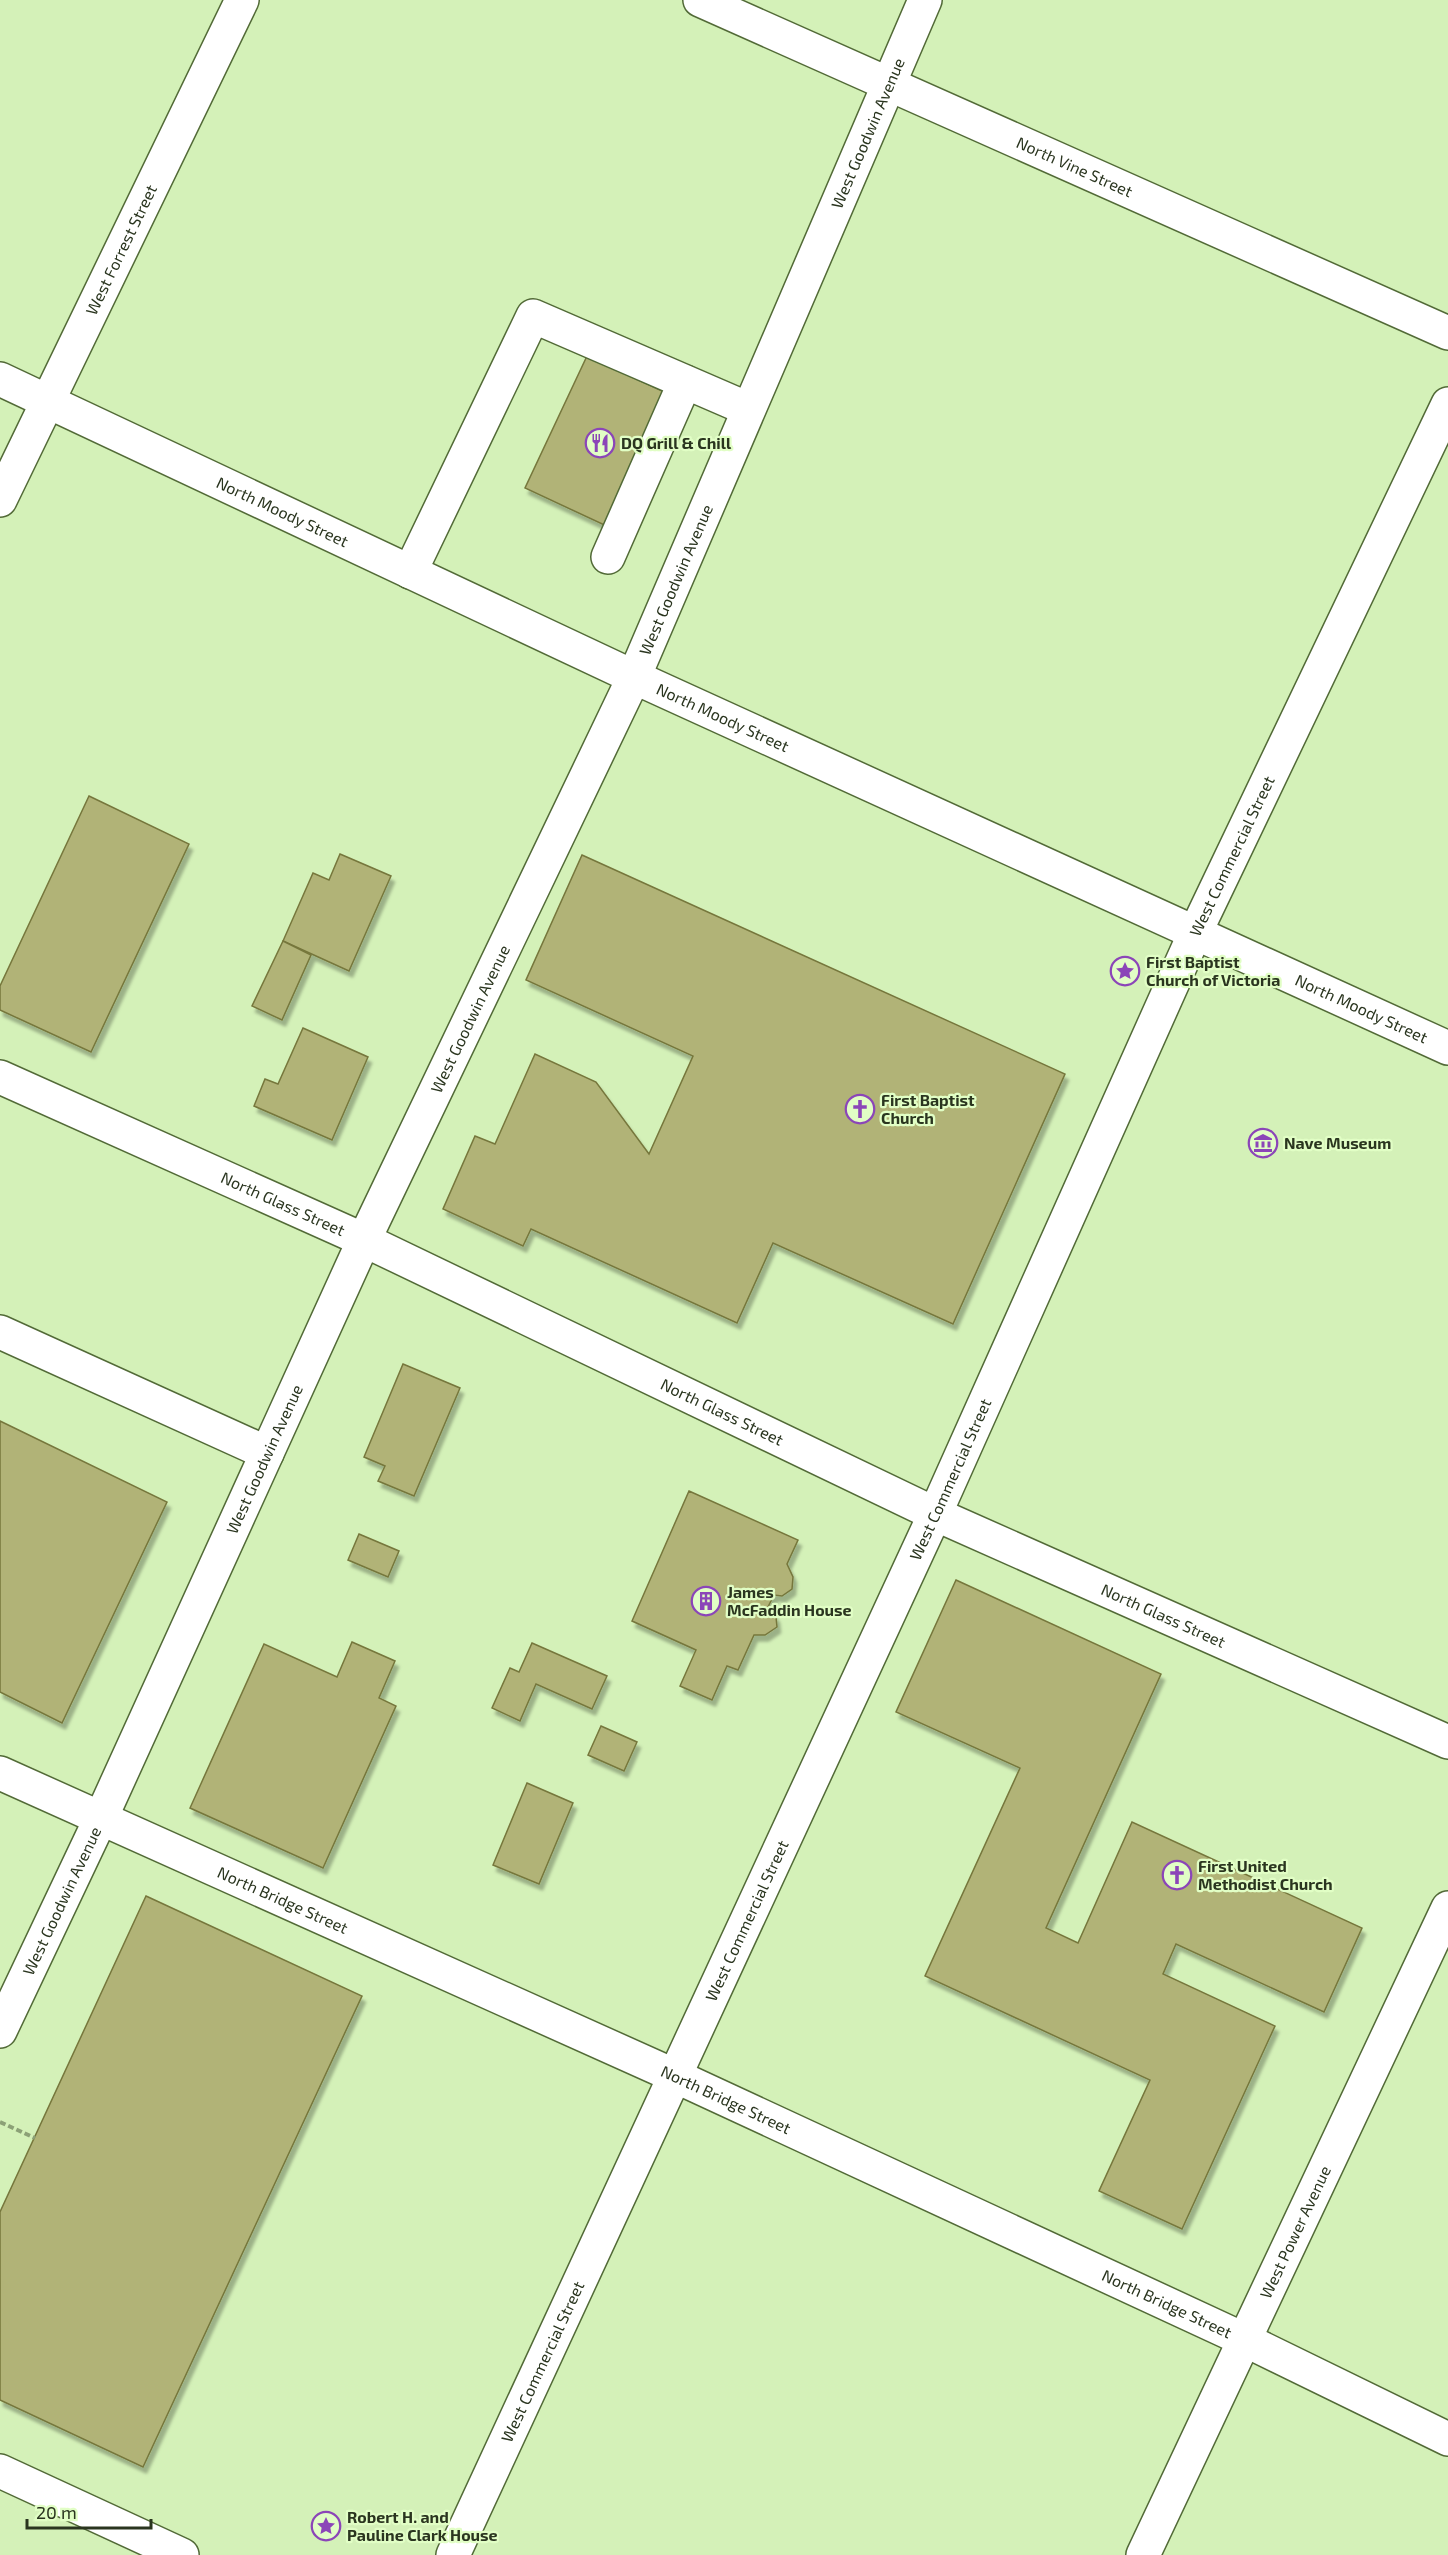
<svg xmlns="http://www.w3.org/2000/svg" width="1448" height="2555" viewBox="0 0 1448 2555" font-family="'Exo 2',sans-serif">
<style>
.building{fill:#b1b377;stroke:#76773c;stroke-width:1.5;filter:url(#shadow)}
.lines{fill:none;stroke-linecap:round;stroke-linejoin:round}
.minor-casing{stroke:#526a37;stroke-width:36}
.major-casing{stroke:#526a37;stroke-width:36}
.path{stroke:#8ca177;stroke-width:4;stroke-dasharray:6 3;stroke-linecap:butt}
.minor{stroke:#fff;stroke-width:33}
.major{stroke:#fff;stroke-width:33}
.labels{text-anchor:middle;stroke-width:4.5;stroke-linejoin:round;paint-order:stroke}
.street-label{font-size:16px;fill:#2a351f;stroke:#e1fec5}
.poi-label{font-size:16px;font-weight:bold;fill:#2a351f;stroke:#e1fec5;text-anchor:start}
</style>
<defs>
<filter id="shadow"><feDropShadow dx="3.5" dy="6" stdDeviation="1.5" flood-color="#0004"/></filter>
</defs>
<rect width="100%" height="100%" fill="#d4f1b8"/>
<g class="building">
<path d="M587,356L675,397L613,529L525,488Z"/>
<path d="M89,796L189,844L91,1052L0,1010V986Z"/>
<path d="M340,854L391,876L349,971L283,941L313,873L329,880Z"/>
<path d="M582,855L1065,1074L953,1324L773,1243L737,1323L531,1229L523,1246L443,1209L475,1136L495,1144L535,1054L596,1082L649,1154L693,1056L526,980Z"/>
<path d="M283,941L311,955L282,1020L252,1006Z"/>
<path d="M303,1028L368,1057L332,1140L254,1106L265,1079L278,1084Z"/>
<path d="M403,1364L460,1388L414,1496L378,1481L385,1466L364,1457Z"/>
<path d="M0,1421L167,1502L62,1723L0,1692Z"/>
<path d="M689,1491L798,1540L787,1564L793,1577L792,1589L782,1596L774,1595L768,1607L776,1617L777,1627L765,1635H754L738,1670L727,1666L712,1700L680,1686L696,1650L632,1621Z"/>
<path d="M359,1534L399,1551L388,1577L348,1560Z"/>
<path d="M956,1580L1161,1674L1046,1928L1078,1943L1132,1822L1362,1928L1324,2012L1176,1944L1163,1974L1275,2026L1182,2229L1099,2191L1150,2080L925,1976L1020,1768L896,1712Z"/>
<path d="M352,1642L395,1661L379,1698L396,1706L323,1868L190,1808L264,1644L337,1677Z"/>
<path d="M532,1643L607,1676L592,1709L536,1684L520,1721L492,1708L510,1668L519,1672Z"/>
<path d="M601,1726L637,1742L624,1771L588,1755Z"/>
<path d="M527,1783L573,1803L539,1884L493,1865Z"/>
<path d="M146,1896L362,1996L143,2467L0,2400V2212Z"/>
</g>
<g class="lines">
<g class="minor-casing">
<g id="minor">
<path id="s1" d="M700,0L1448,333"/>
<path id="s2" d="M0,500L242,0"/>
<path d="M608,557L685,382"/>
<path d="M410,572L533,316L748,409"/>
<path id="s3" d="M634,677L925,0"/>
<path id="s4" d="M0,1077L364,1240L935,1514L1448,1742"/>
<path d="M0,1332L267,1453"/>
<path id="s5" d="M0,1773L673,2075L1243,2339L1448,2439"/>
<path d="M0,2471L182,2555"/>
<path id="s6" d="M453,2555L935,1514L1195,933L1448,404"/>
<path id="s7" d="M1143,2555L1448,1908"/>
</g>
</g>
<g class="major-casing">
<g id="major">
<path id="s8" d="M0,379L634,677L1448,1048"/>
<path id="s9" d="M0,2031L100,1820L364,1240L634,677"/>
</g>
</g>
<path class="path" d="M0,2122L35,2138"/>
<use href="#minor" class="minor"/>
<use href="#major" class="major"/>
</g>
<defs>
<g id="restaurant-ring" transform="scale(1.5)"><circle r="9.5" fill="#e1fec5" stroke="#8b45b8" stroke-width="1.5"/><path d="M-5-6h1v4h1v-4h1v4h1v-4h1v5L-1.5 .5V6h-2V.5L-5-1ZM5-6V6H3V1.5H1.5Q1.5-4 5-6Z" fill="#8b45b8"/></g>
<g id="sight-ring" transform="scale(1.5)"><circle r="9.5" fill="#e1fec5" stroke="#8b45b8" stroke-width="1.5"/><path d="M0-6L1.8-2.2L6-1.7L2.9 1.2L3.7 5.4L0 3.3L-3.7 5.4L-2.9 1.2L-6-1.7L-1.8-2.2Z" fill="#8b45b8"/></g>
<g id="church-ring" transform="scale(1.5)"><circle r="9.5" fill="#e1fec5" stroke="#8b45b8" stroke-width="1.5"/><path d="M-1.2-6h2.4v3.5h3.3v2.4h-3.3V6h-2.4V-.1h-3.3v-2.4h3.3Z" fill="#8b45b8"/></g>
<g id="museum-ring" transform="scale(1.5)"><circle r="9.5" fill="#e1fec5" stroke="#8b45b8" stroke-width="1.5"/><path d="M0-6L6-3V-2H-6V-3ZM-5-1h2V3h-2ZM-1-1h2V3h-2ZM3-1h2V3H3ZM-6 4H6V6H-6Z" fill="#8b45b8"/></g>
<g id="building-ring" transform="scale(1.5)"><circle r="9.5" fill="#e1fec5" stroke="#8b45b8" stroke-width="1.5"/><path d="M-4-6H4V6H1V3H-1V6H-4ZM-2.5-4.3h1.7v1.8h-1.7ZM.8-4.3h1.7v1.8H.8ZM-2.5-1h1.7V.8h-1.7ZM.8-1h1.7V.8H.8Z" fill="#8b45b8"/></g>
</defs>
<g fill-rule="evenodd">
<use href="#restaurant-ring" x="600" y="443"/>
<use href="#sight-ring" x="1125" y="971"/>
<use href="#church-ring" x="860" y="1109"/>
<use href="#museum-ring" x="1263" y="1143"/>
<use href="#building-ring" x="706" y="1601"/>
<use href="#church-ring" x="1177" y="1875"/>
<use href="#sight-ring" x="326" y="2526"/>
</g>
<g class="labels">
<g class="street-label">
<text dy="6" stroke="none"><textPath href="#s3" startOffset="592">West Goodwin Avenue</textPath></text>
<text dy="6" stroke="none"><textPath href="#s1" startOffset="410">North Vine Street</textPath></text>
<text dy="6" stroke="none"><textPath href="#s2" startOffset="278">West Forrest Street</textPath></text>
<text dy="6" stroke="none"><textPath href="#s8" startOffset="312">North Moody Street</textPath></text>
<text dy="6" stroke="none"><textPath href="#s3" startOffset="106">West Goodwin Avenue</textPath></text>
<text dy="6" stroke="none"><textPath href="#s8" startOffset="798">North Moody Street</textPath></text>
<text dy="6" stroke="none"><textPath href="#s6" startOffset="1869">West Commercial Street</textPath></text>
<text dy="6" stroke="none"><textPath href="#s8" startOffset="1500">North Moody Street</textPath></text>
<text dy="6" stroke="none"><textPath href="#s9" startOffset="1116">West Goodwin Avenue</textPath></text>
<text dy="6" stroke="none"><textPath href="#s4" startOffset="310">North Glass Street</textPath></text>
<text dy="6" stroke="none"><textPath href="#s4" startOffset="796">North Glass Street</textPath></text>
<text dy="6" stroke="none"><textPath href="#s9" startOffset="630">West Goodwin Avenue</textPath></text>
<text dy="6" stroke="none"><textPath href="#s6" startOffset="1185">West Commercial Street</textPath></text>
<text dy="6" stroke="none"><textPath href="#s4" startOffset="1282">North Glass Street</textPath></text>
<text dy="6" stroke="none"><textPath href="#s9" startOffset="144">West Goodwin Avenue</textPath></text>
<text dy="6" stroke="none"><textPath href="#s5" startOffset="310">North Bridge Street</textPath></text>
<text dy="6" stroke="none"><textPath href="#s6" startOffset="699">West Commercial Street</textPath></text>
<text dy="6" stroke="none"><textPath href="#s5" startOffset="796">North Bridge Street</textPath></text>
<text dy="6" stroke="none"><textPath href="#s7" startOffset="357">West Power Avenue</textPath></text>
<text dy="6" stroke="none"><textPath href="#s5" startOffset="1282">North Bridge Street</textPath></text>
<text dy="6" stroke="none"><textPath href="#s6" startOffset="213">West Commercial Street</textPath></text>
</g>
<g class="poi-label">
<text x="621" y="449">DQ Grill &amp; Chill</text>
<text x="1146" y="968">First Baptist<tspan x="1146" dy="18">Church of Victoria</tspan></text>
<text x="881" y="1106">First Baptist<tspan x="881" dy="18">Church</tspan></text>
<text x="1284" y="1149">Nave Museum</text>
<text x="727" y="1598">James<tspan x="727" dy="18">McFaddin House</tspan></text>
<text x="1198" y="1872">First United<tspan x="1198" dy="18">Methodist Church</tspan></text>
<text x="347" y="2523">Robert H. and<tspan x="347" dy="18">Pauline Clark House</tspan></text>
</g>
</g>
<path d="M27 2519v9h124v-9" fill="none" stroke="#2a351f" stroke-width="3"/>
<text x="36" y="2519" font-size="18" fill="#2a351f" stroke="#e1fec5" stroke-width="4.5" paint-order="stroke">20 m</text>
</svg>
